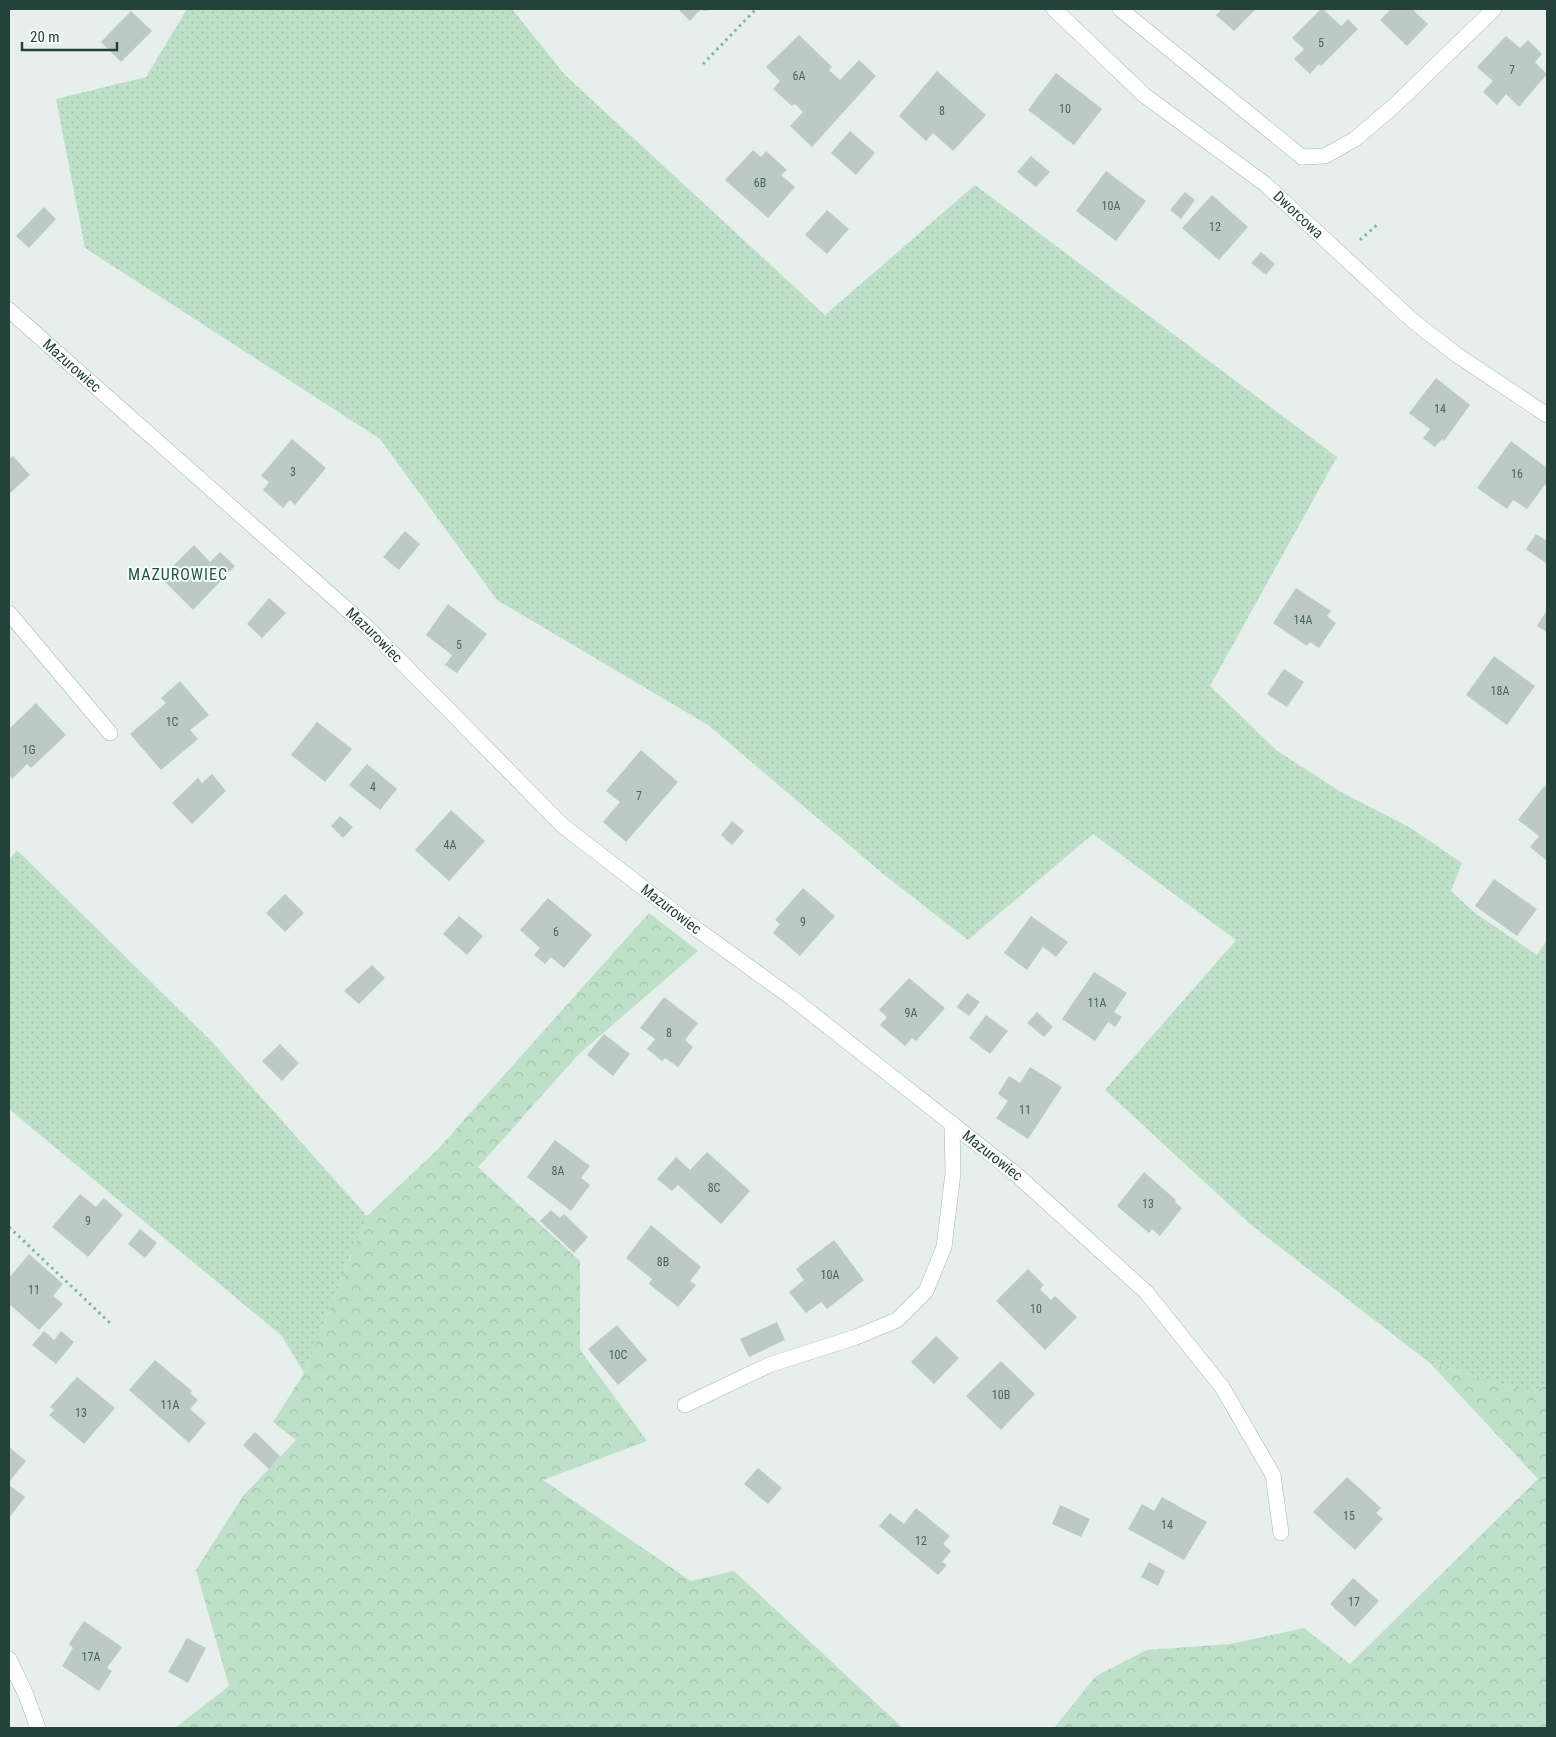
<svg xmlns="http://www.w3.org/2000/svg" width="1556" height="1737" viewBox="0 0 1556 1737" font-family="'Roboto Condensed',sans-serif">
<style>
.grass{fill:url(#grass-dots)}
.forest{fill:url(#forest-crowns)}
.building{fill:#bbcac4}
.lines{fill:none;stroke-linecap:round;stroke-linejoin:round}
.service-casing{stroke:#a8b8b2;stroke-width:16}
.minor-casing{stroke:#a8b8b2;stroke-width:16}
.path{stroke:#86b3a5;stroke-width:3;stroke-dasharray:2.5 4;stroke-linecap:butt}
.service{stroke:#fff;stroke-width:15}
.minor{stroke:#fff;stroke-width:15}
.labels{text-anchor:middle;stroke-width:4;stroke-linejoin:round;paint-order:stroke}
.number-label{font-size:12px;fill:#4a645c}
.street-label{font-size:15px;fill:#24423a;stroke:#f7fbf9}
.neighbourhood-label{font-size:16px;letter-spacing:1px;fill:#1f5548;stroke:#f7fbf9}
</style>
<defs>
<pattern id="grass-dots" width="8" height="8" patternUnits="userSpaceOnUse" patternTransform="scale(1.25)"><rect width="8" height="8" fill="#bfe0c8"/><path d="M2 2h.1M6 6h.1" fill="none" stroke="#a4c1ad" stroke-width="1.8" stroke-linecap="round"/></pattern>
<pattern id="forest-crowns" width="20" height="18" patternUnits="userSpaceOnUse" patternTransform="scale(1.25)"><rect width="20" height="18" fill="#bfe0c8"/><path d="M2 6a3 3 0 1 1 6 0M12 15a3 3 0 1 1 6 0" fill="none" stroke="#a4c1ad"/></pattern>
</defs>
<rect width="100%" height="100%" fill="#e6efeb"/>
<g class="grass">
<path d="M187,9H512L565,75L825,315L975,185L1337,457L1210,686L1276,750L1341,792L1409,827L1462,863L1451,891L1475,913L1537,955L1547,940V1383L1532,1393L1430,1363L1250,1224L1105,1090L1236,940L1093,834L968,940L882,873L708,725L497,600L380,439L85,248L56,99L146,77Z"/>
<path d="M17,850L212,1042L367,1216L304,1373L282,1336L9,1109V860Z"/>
</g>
<g class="forest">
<path d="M649,913L698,951L579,1054L478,1167L580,1261V1350L647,1441L543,1480L691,1581L734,1571L903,1728H175L229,1686L196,1570L243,1496L296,1440L273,1422L304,1373L367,1216L438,1149Z"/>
<path d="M1430,1363L1532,1393L1547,1383V1728H1054L1096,1676L1147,1650L1230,1644L1304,1628L1350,1664L1538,1479Z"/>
</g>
<g class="building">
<path d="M678,9H709L707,11L700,10L690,21Z"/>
<path d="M1222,9H1256L1234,31L1216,15Z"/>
<path d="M1321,9H1323L1341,26L1348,19L1358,29L1321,66L1319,64L1310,74L1294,59L1304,49L1292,38Z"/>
<path d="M1391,9H1412L1428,24L1407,46L1380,20Z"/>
<path d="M131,11L152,31L121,62L101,42Z"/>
<path d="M799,35L832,67L829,70L840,80L859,60L876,76L812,147L790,126L803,112L795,104L792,106L773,89L780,81L766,67Z"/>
<path d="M1506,36L1520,48L1528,40L1542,54L1535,62L1547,74L1519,107L1506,94L1497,105L1483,92L1493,81L1477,67Z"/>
<path d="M937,71L986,115L953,151L933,133L926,141L899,116Z"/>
<path d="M1056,73L1102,109L1074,145L1028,110Z"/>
<path d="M850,131L875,153L856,175L831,153Z"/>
<path d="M753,150L761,157L766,151L787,170L781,175L795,187L768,218L725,180Z"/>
<path d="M1031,156L1050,172L1036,187L1017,172Z"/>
<path d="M1106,171L1146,201L1116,241L1076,211Z"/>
<path d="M1185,192L1195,200L1181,219L1170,210Z"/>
<path d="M1212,195L1248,227L1219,260L1182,228Z"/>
<path d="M44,207L56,219L29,248L16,236Z"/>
<path d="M827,210L849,229L827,254L805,235Z"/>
<path d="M1261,252L1275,264L1266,275L1251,263Z"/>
<path d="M1436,378L1470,405L1444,441L1442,439L1435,447L1423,438L1430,429L1409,413Z"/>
<path d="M292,439L326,468L295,505L290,500L283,508L263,490L269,482L261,476Z"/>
<path d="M1511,441L1547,468V482L1527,509L1513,500L1507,509L1477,488Z"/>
<path d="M13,456L30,475L9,494V460Z"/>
<path d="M405,531L420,544L399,570L383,557Z"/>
<path d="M1536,534L1547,541V564L1526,549Z"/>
<path d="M194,545L210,562L220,552L235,566L193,610L161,578Z"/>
<path d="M1296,588L1331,611L1327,616L1336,623L1319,648L1310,642L1307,646L1273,623Z"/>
<path d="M269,598L286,613L262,638L247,624Z"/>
<path d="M448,604L487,634L457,673L445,665L452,655L426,635Z"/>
<path d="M1547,610V632L1537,626Z"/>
<path d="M1494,656L1535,686L1507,725L1466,695Z"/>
<path d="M1284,669L1304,682L1287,707L1267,694Z"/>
<path d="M180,681L209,715L190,730L198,739L161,770L130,734L166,703L161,698Z"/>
<path d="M36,703L66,735L31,768L27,764L12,779L9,775V729Z"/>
<path d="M317,722L352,749L325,782L291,755Z"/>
<path d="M641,750L678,782L626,842L603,822L620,802L606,791Z"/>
<path d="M367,764L397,789L380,810L349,785Z"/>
<path d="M212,774L226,791L192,824L172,803L198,778L202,783Z"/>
<path d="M1544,786L1547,788V861L1530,847L1539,836L1518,820Z"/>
<path d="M451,810L485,841L449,881L415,850Z"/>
<path d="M340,816L353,827L343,838L331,826Z"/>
<path d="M732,821L744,831L732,845L721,835Z"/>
<path d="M1494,879L1537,909L1517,936L1475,906Z"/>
<path d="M803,888L835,916L800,956L773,933L780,924L775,920Z"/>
<path d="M285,894L304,913L285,932L266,913Z"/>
<path d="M548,898L592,935L564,968L551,957L545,964L534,955L540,948L520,930Z"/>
<path d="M459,916L483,936L467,955L443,934Z"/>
<path d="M1031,916L1068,942L1056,957L1043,947L1027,970L1004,953Z"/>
<path d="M372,965L385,978L359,1004L344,991Z"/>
<path d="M1094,972L1127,993L1114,1012L1122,1017L1115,1027L1108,1022L1095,1041L1062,1019Z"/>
<path d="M909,978L945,1008L916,1041L912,1038L905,1046L880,1025L887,1017L879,1010Z"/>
<path d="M967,993L980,1002L969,1016L957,1007Z"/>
<path d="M664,997L698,1023L685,1040L693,1047L678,1067L665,1058L662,1061L647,1049L655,1039L640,1028Z"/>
<path d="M1037,1012L1053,1027L1044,1037L1027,1023Z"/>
<path d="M986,1015L1008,1031L990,1054L969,1038Z"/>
<path d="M604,1034L630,1054L613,1076L587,1055Z"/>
<path d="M280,1044L299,1063L282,1081L262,1061Z"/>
<path d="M1030,1067L1062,1087L1028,1139L996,1118L1008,1101L998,1094L1009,1076L1020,1083Z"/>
<path d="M555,1140L590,1166L581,1178L590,1185L571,1211L527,1177Z"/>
<path d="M707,1152L750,1191L721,1224L678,1185L672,1191L657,1179L676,1157L690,1170Z"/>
<path d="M1144,1172L1176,1200L1175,1202L1182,1208L1160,1236L1152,1229L1149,1233L1117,1206Z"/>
<path d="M80,1194L96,1207L104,1198L123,1215L88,1257L52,1227Z"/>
<path d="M551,1210L560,1218L564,1214L588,1237L574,1253L540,1221Z"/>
<path d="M651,1225L701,1267L690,1281L696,1285L678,1307L649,1284L652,1279L626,1258Z"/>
<path d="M140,1229L157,1243L145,1258L128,1244Z"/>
<path d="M834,1240L864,1280L827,1309L821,1302L806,1313L789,1292L804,1280L796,1269Z"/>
<path d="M29,1254L63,1284L53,1296L63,1304L39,1330L9,1304V1278Z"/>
<path d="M1028,1269L1044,1285L1040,1289L1051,1300L1055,1296L1077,1317L1045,1350L996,1301Z"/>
<path d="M777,1322L785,1340L749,1357L740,1339Z"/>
<path d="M617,1325L647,1360L618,1385L588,1349Z"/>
<path d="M44,1331L54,1340L61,1331L74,1342L56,1364L32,1345Z"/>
<path d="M936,1336L959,1358L934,1384L911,1362Z"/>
<path d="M155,1360L192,1391L190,1393L198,1400L190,1409L206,1423L189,1443L129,1390Z"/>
<path d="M1001,1361L1035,1394L1001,1430L966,1396Z"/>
<path d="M77,1377L115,1408L84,1444L49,1415L54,1410L50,1407Z"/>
<path d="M255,1432L280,1456L269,1469L243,1445Z"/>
<path d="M9,1447L26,1461L9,1482Z"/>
<path d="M758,1468L782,1488L768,1504L744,1484Z"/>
<path d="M1347,1477L1381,1508L1376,1513L1383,1519L1355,1550L1313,1512Z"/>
<path d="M9,1485L25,1497L9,1518Z"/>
<path d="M1162,1497L1207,1522L1184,1560L1128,1529L1142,1504L1154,1511Z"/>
<path d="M1060,1505L1090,1519L1081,1537L1052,1524Z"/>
<path d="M916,1508L950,1536L943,1544L951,1551L942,1562L947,1565L938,1575L879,1526L890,1513L904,1524Z"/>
<path d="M1149,1562L1165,1571L1158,1586L1141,1577Z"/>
<path d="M1353,1578L1379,1601L1355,1627L1330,1604Z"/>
<path d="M84,1621L122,1647L107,1668L112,1671L99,1691L62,1666L73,1648L69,1644Z"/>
<path d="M187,1638L206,1648L188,1683L168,1672Z"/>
</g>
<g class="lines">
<g class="service-casing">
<g id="service">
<path d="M1302,157L1325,156L1355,139L1395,105L1494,9"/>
<path d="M9,613L110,733"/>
</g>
</g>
<g class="minor-casing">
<g id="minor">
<path id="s1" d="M1054,9L1144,95L1265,184L1413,321L1457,355L1547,415"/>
<path d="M1120,9L1302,157"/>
<path id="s2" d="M9,310L368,628L563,826L698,930L792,998L1017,1175L1146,1292L1222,1387L1273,1475L1281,1533"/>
<path d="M685,1405L769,1365L856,1337L897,1320L926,1291L944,1247L953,1173L952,1123"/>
<path d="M9,1659L26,1695L38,1728"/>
</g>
</g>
<g class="path">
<path d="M703,64L756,9"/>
<path d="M1360,240L1378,224"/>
<path d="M9,1227L110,1323"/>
</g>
<use href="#service" class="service"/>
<use href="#minor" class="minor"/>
</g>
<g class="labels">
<g class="number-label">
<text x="1321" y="47">5</text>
<text x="1512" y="74">7</text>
<text x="799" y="80">6A</text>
<text x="1065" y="113">10</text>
<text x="942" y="115">8</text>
<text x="760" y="187">6B</text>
<text x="1111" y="210">10A</text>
<text x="1215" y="231">12</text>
<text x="1440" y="413">14</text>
<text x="293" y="476">3</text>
<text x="1517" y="478">16</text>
<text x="1303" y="624">14A</text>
<text x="459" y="649">5</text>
<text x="1500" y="695">18A</text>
<text x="172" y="726">1C</text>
<text x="29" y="754">1G</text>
<text x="373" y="791">4</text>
<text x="639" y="800">7</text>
<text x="450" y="849">4A</text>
<text x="803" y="926">9</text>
<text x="556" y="936">6</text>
<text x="1097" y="1007">11A</text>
<text x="911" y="1017">9A</text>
<text x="669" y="1037">8</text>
<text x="1025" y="1114">11</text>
<text x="558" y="1175">8A</text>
<text x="714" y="1192">8C</text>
<text x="1148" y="1208">13</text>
<text x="88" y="1225">9</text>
<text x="663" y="1266">8B</text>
<text x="830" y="1279">10A</text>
<text x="34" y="1294">11</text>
<text x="1036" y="1313">10</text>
<text x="618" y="1359">10C</text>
<text x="1001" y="1399">10B</text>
<text x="170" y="1409">11A</text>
<text x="81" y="1417">13</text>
<text x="1349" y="1520">15</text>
<text x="1167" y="1529">14</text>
<text x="921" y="1545">12</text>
<text x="1354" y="1606">17</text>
<text x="91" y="1661">17A</text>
</g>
<g class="street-label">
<text dy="5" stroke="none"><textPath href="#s1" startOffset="320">Dworcowa</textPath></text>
<text dy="5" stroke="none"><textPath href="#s2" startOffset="84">Mazurowiec</textPath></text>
<text dy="5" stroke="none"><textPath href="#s2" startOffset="489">Mazurowiec</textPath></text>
<text dy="5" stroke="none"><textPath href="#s2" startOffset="894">Mazurowiec</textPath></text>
<text dy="5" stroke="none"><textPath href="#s2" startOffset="1299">Mazurowiec</textPath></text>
</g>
<g class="neighbourhood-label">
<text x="178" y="580">MAZUROWIEC</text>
</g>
</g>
<rect width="1556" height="1737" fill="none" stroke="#24423a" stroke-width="20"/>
<path d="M22 42v8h95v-8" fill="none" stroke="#24423a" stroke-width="2.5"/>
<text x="30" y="42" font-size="15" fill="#24423a" stroke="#f7fbf9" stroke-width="4" paint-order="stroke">20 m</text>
</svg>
